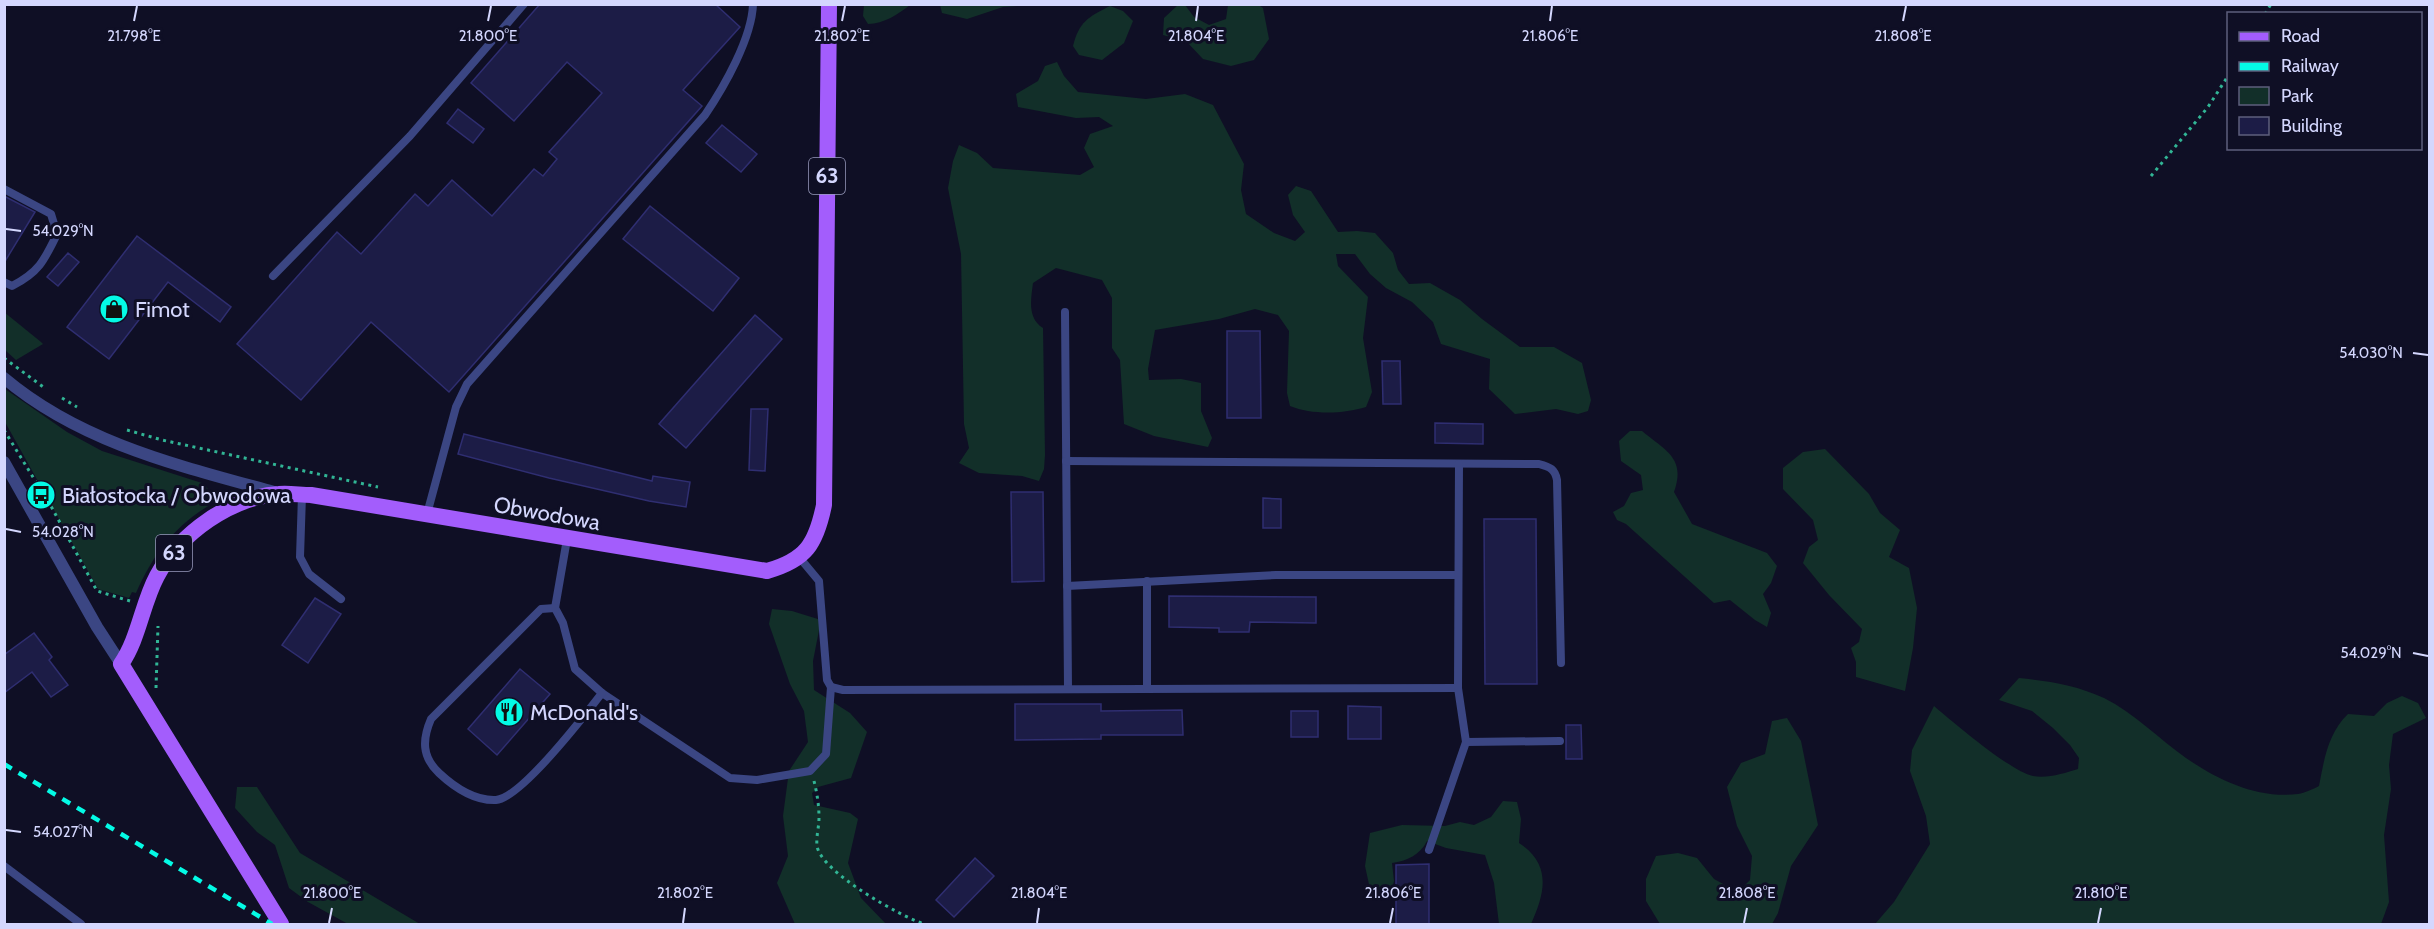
<svg xmlns="http://www.w3.org/2000/svg" width="2434" height="929" viewBox="0 0 2434 929" font-family="Cabin,sans-serif">
<style>
.green{fill:#122f29}
.building{fill:#1c1c46;stroke:#2f2e71;stroke-width:1.5}
.lines{fill:none;stroke-linecap:round;stroke-linejoin:round}
.path{stroke:#31b595;stroke-width:3;stroke-dasharray:3 4.5;stroke-linecap:butt}
.service{stroke:#3b4683;stroke-width:8}
.minor{stroke:#3b4683;stroke-width:12}
.tertiary{stroke:#3b4683;stroke-width:12}
.primary{stroke:#a35dfc;stroke-width:16}
.rail{stroke:#04fae5;stroke-width:4.5;stroke-dasharray:9 8;stroke-linecap:butt}
.ticks{fill:none;stroke:#d4d7fe;stroke-width:2}
.labels{text-anchor:middle;stroke-width:6;stroke-linejoin:round;paint-order:stroke}
.shield{fill:#0f0f25;stroke:#999bbd;stroke-width:1.5}
.shield-label{font-size:21px;font-weight:bold;fill:#d4d7fe}
.poi-label{font-size:22px;fill:#d4d7fe;stroke:#0f0f25;text-anchor:start}
.street-label{font-size:22px;fill:#d4d7fe;stroke:#0f0f25}
.ticks-label{font-size:15px;text-anchor:middle;fill:#d4d7fe;stroke:#0f0f25;stroke-width:6;stroke-linejoin:round;paint-order:stroke}
</style>
<rect width="100%" height="100%" fill="#0f0f25"/>
<g class="green">
<path d="M1257,4L1263,8L1269,39L1254,60L1231,66L1203,59L1187,42L1163,35L1164,18L1178,5H1185L1194,17L1209,25L1226,19L1228,5Z"/>
<path d="M864,5H910C898,14 884,24 868,24L863,16Z"/>
<path d="M940,5V4L1031,5L1003,7L967,19L942,13Z"/>
<path d="M1110,6L1123,11L1133,21L1124,43L1102,60L1079,55L1073,46C1079,22 1088,17 1110,6Z"/>
<path d="M1057,62L1064,76L1078,92L1146,99L1185,94L1213,105L1244,164L1241,190L1246,214L1274,233L1295,241L1305,232L1293,215L1288,195L1296,186L1311,191L1338,232L1357,231L1375,233L1393,253L1398,270L1409,284L1430,283L1460,300L1482,319L1520,347H1554L1582,363L1591,400L1588,411L1578,414L1556,409L1515,414L1489,389L1490,359L1441,344L1433,322L1412,302L1386,288L1370,274L1355,254H1336L1338,266L1368,297L1363,338L1372,392L1366,407C1343,414 1312,415 1290,406L1287,393L1289,331L1278,315L1255,309L1219,319L1155,330L1148,369L1149,380L1181,379L1201,383V411L1212,438L1208,447L1154,436L1124,424L1120,360L1112,348V298L1102,280L1056,268L1033,283C1031,299 1027,318 1043,328L1045,455L1044,469L1039,481L1022,476L979,473L959,463L969,448L964,424L961,254L948,188L953,161L959,145L977,153L993,168L1080,175L1094,167L1084,148L1090,134L1113,126L1099,117L1076,118L1018,107L1016,94L1038,81L1045,66Z"/>
<path d="M4,312L41,342L43,344L16,360L5,350Z"/>
<path d="M5,389L67,432L102,451L205,484L211,495L210,505C173,527 153,555 136,593L132,592L129,598L98,589L5,422Z"/>
<path d="M1630,431H1642C1666,451 1686,458 1674,492L1692,524L1767,553L1777,566L1771,583L1763,594L1771,613L1767,627L1755,620L1730,600L1714,603L1626,524L1617,520L1613,512L1624,506L1631,493L1643,490L1641,475L1621,461L1619,441Z"/>
<path d="M1825,449L1869,494L1880,513L1900,530L1889,557L1909,568L1917,608L1913,648L1905,691L1856,677V662L1851,648L1859,642L1862,629L1829,595L1803,563L1809,547L1818,540L1813,520L1783,489V468L1803,452Z"/>
<path d="M772,609L792,611L821,620L813,661L814,690L850,713L867,732L851,778L818,787L812,793L814,805L850,813L858,819L848,863L861,898L886,924H795L777,883L788,856L783,816L789,771L808,742L804,711L790,684L769,624Z"/>
<path d="M2019,678C2049,681 2076,685 2104,698C2134,713 2159,739 2186,758C2218,780 2257,799 2298,794C2305,793 2313,789 2319,786C2324,760 2328,733 2348,714L2374,716L2387,703L2402,696L2418,703L2426,718L2393,734L2389,765L2391,789L2384,835L2389,902L2381,924H1875L1894,902L1930,844L1926,816L1910,771L1912,750L1934,706C1953,722 2010,771 2033,776C2047,779 2065,773 2078,769L2079,758L2070,745L2053,728L2032,711L1999,700Z"/>
<path d="M1787,718L1801,741L1818,825L1791,866L1778,913L1772,924H1660L1646,901V879L1656,856L1678,853L1697,858L1714,879L1738,892L1750,880L1752,856L1737,826L1727,787L1741,763L1765,754L1772,721Z"/>
<path d="M237,787H257L300,853L420,924H348L308,902L289,888L275,845L257,832L235,808Z"/>
<path d="M1503,801L1517,802L1521,819L1519,843C1552,865 1545,893 1531,924H1499L1494,883L1485,855L1446,848L1427,841C1420,855 1407,861 1392,863L1394,881L1390,897L1372,898L1365,866L1370,833L1402,825L1445,826L1460,822L1474,825L1491,817Z"/>
</g>
<g class="building">
<path d="M540,4H715L740,27L683,90L702,106L449,392L371,322L301,400L237,344L337,232L361,254L415,194L428,206L452,180L492,216L534,169L543,176L557,159L549,152L602,93L567,62L514,121L471,83Z"/>
<path d="M458,109L484,129L473,143L447,123Z"/>
<path d="M722,125L757,154L741,172L706,143Z"/>
<path d="M4,196L35,212L4,263Z"/>
<path d="M650,206L739,278L713,311L623,239Z"/>
<path d="M137,236L231,307L220,322L168,282L109,359L67,327Z"/>
<path d="M68,253L79,262L58,286L47,277Z"/>
<path d="M755,315L782,339L686,448L659,424Z"/>
<path d="M1227,331H1260L1261,418H1227Z"/>
<path d="M1382,361H1400L1401,404H1383Z"/>
<path d="M751,409H768L765,471L749,470Z"/>
<path d="M1435,423L1483,424V444L1435,443Z"/>
<path d="M464,434L652,481L653,476L690,482L686,507L649,501L549,478L458,454Z"/>
<path d="M1011,492H1043L1044,581L1012,582Z"/>
<path d="M1263,498L1281,499V528H1263Z"/>
<path d="M1484,519H1536L1537,684H1485Z"/>
<path d="M1169,596L1316,597V623L1250,622L1249,632H1219V628L1169,627Z"/>
<path d="M315,598L341,614L308,663L282,645Z"/>
<path d="M34,633L52,657L49,660L68,685L51,697L32,672L4,693V655Z"/>
<path d="M520,669L550,694L497,755L468,729Z"/>
<path d="M1015,704H1101V711L1182,710L1183,735H1101V739L1015,740Z"/>
<path d="M1348,706L1381,707V739H1348Z"/>
<rect x="1291" y="711" width="27" height="26"/>
<path d="M1566,725H1581L1582,759H1566Z"/>
<path d="M975,858L994,876L954,917L936,900Z"/>
<path d="M1429,864V924H1396V865Z"/>
</g>
<g class="lines">
<g class="path">
<path d="M2265,14L2271,4"/>
<path d="M2151,176L2208,107L2228,76"/>
<path d="M4,358L46,389"/>
<path d="M62,398L77,407"/>
<path d="M4,430L52,508L97,591L130,601"/>
<path d="M127,430L162,440L378,487"/>
<path d="M156,688L158,626"/>
<path d="M814,781C817,793 819,805 819,818C819,827 816,837 817,846C821,872 900,916 924,924"/>
</g>
<g class="service">
<path d="M4,189L51,214L57,234C44,261 39,272 12,286L4,282"/>
<path d="M273,276L410,136L524,4"/>
<path d="M1065,312L1068,688"/>
<path d="M1066,461L1539,464C1550,467 1555,469 1557,480L1561,663"/>
<path d="M302,495L300,557L309,574L341,599"/>
<path d="M427,514L456,407L467,384L705,115C724,87 752,38 753,4"/>
<path d="M567,539L555,608L563,623L575,669L602,693L730,778L757,780L810,771L826,754L831,687"/>
<path d="M799,557L819,581L827,680L831,687L843,690L1458,688"/>
<path d="M1147,581V689"/>
<path d="M1067,586L1276,575H1458"/>
<path d="M555,608L541,609L431,719C422,740 422,757 439,773C454,787 475,801 496,800C521,798 585,715 602,693"/>
<path d="M1466,742L1560,741"/>
<path d="M1429,850L1466,742L1458,688L1459,464"/>
<path d="M4,866L81,924"/>
</g>
<path class="minor" d="M4,378C81,443 180,466 274,492"/>
<path class="tertiary" d="M4,462L97,627L121,664"/>
<path class="primary" d="M281,924L121,664C139,638 142,604 157,576C180,533 231,497 279,494C289,493 301,495 311,495L767,571C806,560 816,544 824,505L829,4"/>
<path class="rail" d="M4,764L272,924"/>
</g>
<path class="ticks" d="M134,21L137,6M488,21L491,6M842,21L845,6M1196,21L1198,6M1550,21L1552,6M1903,21L1906,6M6,229L21,231M2413,353L2428,355M6,529L21,532M2413,653L2428,656M6,830L21,832M329,923L332,908M683,923L685,908M1037,923L1039,908M1390,923L1393,908M1744,923L1747,908M2098,923L2101,908"/>
<defs>
<g id="shop-disc" transform="scale(1.5)"><circle r="9.5" fill="#04fae5" stroke="#0f0f25"/><path d="M-5-2.5h2.3a2.7 3.5 0 0 1 5.4 0H5L5.5 6h-11ZM-1.5-2.5h3a1.5 2.3 0 0 0-3 0Z" fill="#111"/></g>
<g id="bus-disc" transform="scale(1.5)"><circle r="9.5" fill="#04fae5" stroke="#0f0f25"/><path d="M-5-6H5V4H4V6H2V4H-2V6H-4V4H-5ZM-3.5-4V0h7V-4ZM-3.5 1.2v1.5H-2V1.2ZM2 1.2v1.5H3.5V1.2Z" fill="#111"/></g>
<g id="restaurant-disc" transform="scale(1.5)"><circle r="9.5" fill="#04fae5" stroke="#0f0f25"/><path d="M-5-6h1v4h1v-4h1v4h1v-4h1v5L-1.5 .5V6h-2V.5L-5-1ZM5-6V6H3V1.5H1.5Q1.5-4 5-6Z" fill="#111"/></g>
</defs>
<g fill-rule="evenodd">
<use href="#shop-disc" x="114" y="309"/>
<use href="#bus-disc" x="41" y="495"/>
<use href="#restaurant-disc" x="509" y="712"/>
</g>
<g class="labels">
<g class="shield">
<rect x="809" y="158" width="36" height="36" rx="4.5"/>
<rect x="156" y="535" width="36" height="36" rx="4.5"/>
</g>
<g class="shield-label">
<text x="827" y="183">63</text>
<text x="174" y="560">63</text>
</g>
<g class="poi-label">
<text x="135" y="317">Fimot</text>
<text x="62" y="503">Białostocka / Obwodowa</text>
<text x="530" y="720">McDonald's</text>
</g>
<g class="street-label">
<text transform="translate(547 513) rotate(10)" y="8">Obwodowa</text>
</g>
</g>
<g class="ticks-label">
<text x="1903" y="41">21.808°E</text>
<text x="134" y="41">21.798°E</text>
<text x="488" y="41">21.800°E</text>
<text x="842" y="41">21.802°E</text>
<text x="1196" y="41">21.804°E</text>
<text x="1550" y="41">21.806°E</text>
<text x="63" y="236">54.029°N</text>
<text x="2371" y="358">54.030°N</text>
<text x="63" y="537">54.028°N</text>
<text x="2371" y="658">54.029°N</text>
<text x="63" y="837">54.027°N</text>
<text x="332" y="898">21.800°E</text>
<text x="685" y="898">21.802°E</text>
<text x="1039" y="898">21.804°E</text>
<text x="1393" y="898">21.806°E</text>
<text x="1747" y="898">21.808°E</text>
<text x="2101" y="898">21.810°E</text>
</g>
<rect width="2434" height="929" fill="none" stroke="#d4d7fe" stroke-width="12"/>
<rect x="2227" y="12" width="195" height="138" fill="#0f0f25" stroke="#5e5f7c" stroke-width="1.5"/>
<rect x="2239" y="32" width="30" height="9" fill="#a35dfc" stroke="#5e5f7c" stroke-width="1.5"/>
<text x="2281" y="42" font-size="18" fill="#d4d7fe">Road</text>
<rect x="2239" y="62" width="30" height="9" fill="#04fae5" stroke="#5e5f7c" stroke-width="1.5"/>
<text x="2281" y="72" font-size="18" fill="#d4d7fe">Railway</text>
<rect x="2239" y="87" width="30" height="18" fill="#122f29" stroke="#5e5f7c" stroke-width="1.5"/>
<text x="2281" y="102" font-size="18" fill="#d4d7fe">Park</text>
<rect x="2239" y="117" width="30" height="18" fill="#1c1c46" stroke="#5e5f7c" stroke-width="1.5"/>
<text x="2281" y="132" font-size="18" fill="#d4d7fe">Building</text>
</svg>
